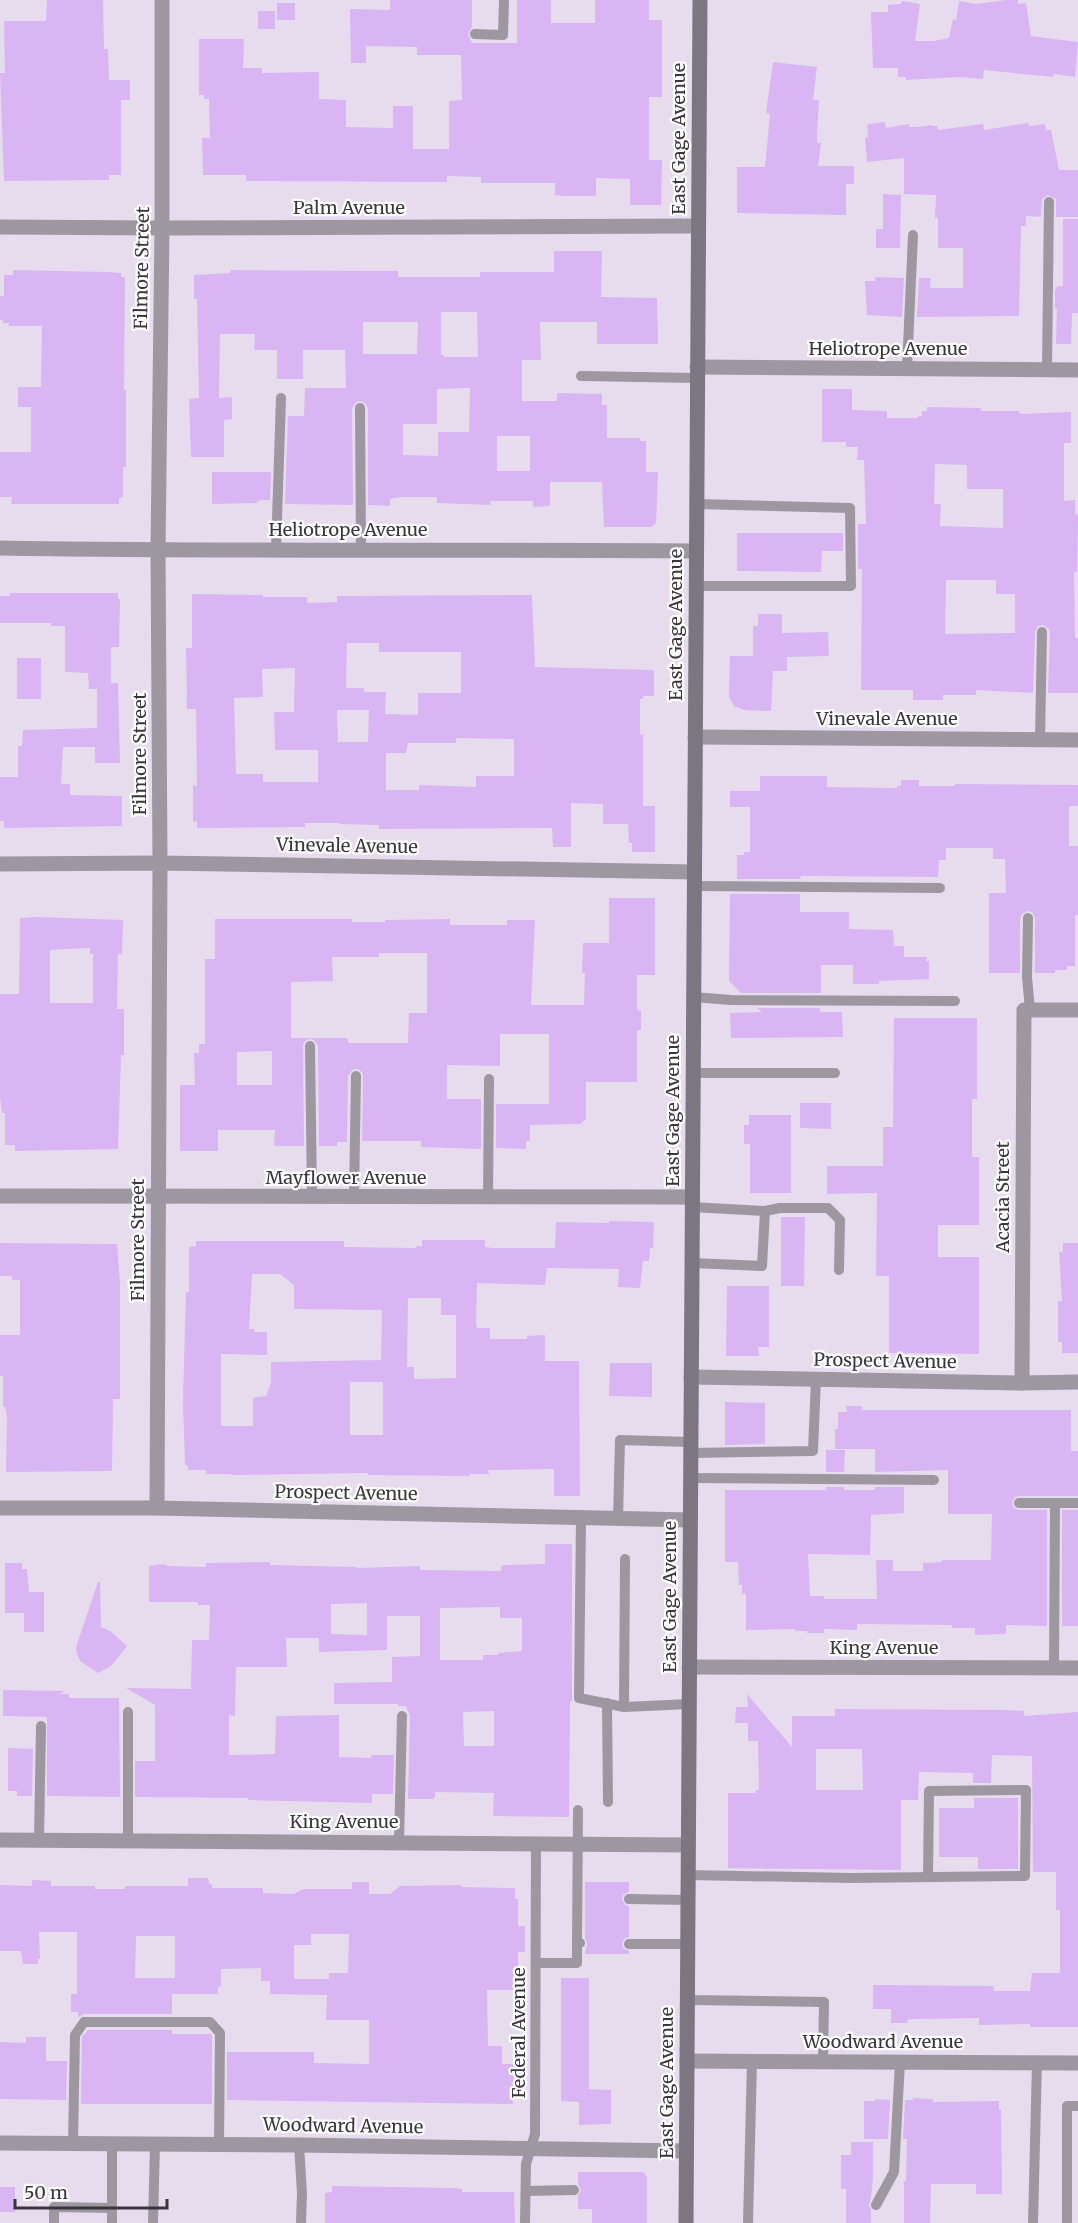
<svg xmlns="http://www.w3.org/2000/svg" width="1078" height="2223" viewBox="0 0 1078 2223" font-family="Merriweather,serif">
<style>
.building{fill:#d9b6f3;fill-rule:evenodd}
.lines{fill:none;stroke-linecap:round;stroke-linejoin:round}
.service{stroke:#9d98a0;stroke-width:10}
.minor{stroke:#9d98a0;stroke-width:15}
.tertiary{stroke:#9d98a0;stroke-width:15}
.secondary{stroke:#7c7681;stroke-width:15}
.labels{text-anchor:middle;stroke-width:4.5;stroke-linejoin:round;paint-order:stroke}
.street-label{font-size:18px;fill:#38353c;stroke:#fff}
</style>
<rect width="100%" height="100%" fill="#e6dcee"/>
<g class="building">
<path d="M47,0H103L104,49H108L109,80H130V100H121V175H109V180L4,181L0,73H5L4,21H46Z"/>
<path d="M390,0H472V27L468,34L472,43H517V0H551V23H595V0H649V20H662V97H649V160H662L661,205H630V179L596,178V196H565L555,195V183H481V177L447,176V182H432L246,181V175H203L202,138H210L209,99H204V95H199V39H244L243,68H262V73L319,72V99L346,100V127L393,128V106H413V149H449V101L462,100L461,55H417V47L366,46V63H351L350,9L390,10Z"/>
<path d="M1006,0H1018V4L1026,3L1031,36L1078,42L1075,77L1054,74L1053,77L984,70L983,79L959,77L906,80V77H898V68H873L871,12H888V5L901,4L902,1L920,4L915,41H934L949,38L953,19L956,20L959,1L976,4Z"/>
<rect x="277" y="3" width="18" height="17"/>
<rect x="258" y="11" width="17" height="18"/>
<path d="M773,62L817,67L813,100H819L817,134V143H821L818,166H854V184H846V215L737,213V167H765L770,114L766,113Z"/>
<path d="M885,122L886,128L909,124V127H916L932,125V126H937L938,130L983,124L984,130L1028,123L1029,126L1045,124L1046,130H1051L1059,170H1078V217H1056V199L1048,195L1042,199L1041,217L1026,216V226H1021L1019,316L917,317L919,278H931L930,288H963V248H939L938,246V218H935L936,195L904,194V158L867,162L865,138L868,137L867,124Z"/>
<path d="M883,194L901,195L900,248H876V229H883Z"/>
<path d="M1063,219H1078V313H1072L1071,344H1056L1057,309H1055V291L1057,286H1063Z"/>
<path d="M554,251H602L601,297L657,298L658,344H597V322H540L541,360H522V401H557V393L602,394V405H607V438H640V441H646V472H658L656,523L651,527H604L602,482H550V506L533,507V501H490L491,505L437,503V497H402L390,499V506L368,505V408L366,404L361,401L356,402L352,408L353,505L285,504L288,416H304L305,388H346L345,350H303V379H277V350H254L255,334H220L219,398L232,397V419L224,420V457H191L189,399L199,398L197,299H194V275L230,273L231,270L372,271H398V277H480V272H554ZM441,312H477L478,357H444V355H441ZM363,322H418L417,354H363ZM470,388L469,432H438V456L403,455V424H437V389ZM497,436H530V471H497Z"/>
<path d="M13,270L108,272L121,273V277H125L124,390H126V467H123V497L119,498V504H11L12,497H0V452H31V407H18V387H41L42,326H9V323H3V320H0V296H4V275H13Z"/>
<path d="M875,277L904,278L902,317L867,315L865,281H875Z"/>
<path d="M822,389H852V410L887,411V418H918V416H922V411H927V407L981,408V411H1019V414L1071,412V443H1064V501L1075,500V514H1077L1078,518L1077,572H1074L1075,638H1078V693H1048L1050,632L1048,628L1043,625L1038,626L1035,632L1033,693L976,690V695H943V700H913V690H861L862,569H858V524H866L864,460H857L858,447H846V442H822ZM935,464L967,465V489H1003V528L940,526L941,504H934ZM946,580H996V594H1015V633L945,634Z"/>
<path d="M212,472H271L270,500H260L256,503L212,504Z"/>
<path d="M737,533H843V551H822L821,572L737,571Z"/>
<path d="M10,593H118V599H120L119,647H112L111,649V683H118L120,763H95V747H63L61,784H70V795L122,796V826L4,828V821H0V777H18V746H22L23,730L97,728V689H89L88,673L65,672V626H51V623H0V596H10Z"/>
<path d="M192,594L263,595V597H307V603L337,602V596L532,595L535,667L654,670V696H643V699H640V735L643,734V806H655V852H632V843H629L628,824H603V804L571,803V847H553L552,828L379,829V825L339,824V823H305V827L197,828V821L193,822V785L197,786L196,709H187L186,648H192ZM347,643H379V652H461V693H418V715L385,714L386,692H364V688H346ZM295,668L294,712H274L275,750H318V782H263V774H236L234,698L263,697L262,669ZM337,710H369L368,742H338ZM456,738L514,739V776H476V787L419,785V790H386V753H406L408,743H456Z"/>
<path d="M758,614H782V633L828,632L829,656L787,657V671H773L771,711L744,710L734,706L729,697L730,656H753V626H758Z"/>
<rect x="17" y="658" width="24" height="41"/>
<path d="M760,776H827V787L897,788V786H901V780H919V786H955V784L1078,785V806H1069V846H1078V915H1075V966H1067V970H1055V973H1035V918L1032,912L1028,911L1022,914L1020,918V973H989V893H1006L1005,859H993V848H946V860H939L938,877L801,876L800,879H737V855H744V852H750V807H730V791H760Z"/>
<path d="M730,894H800V912H849V929L893,930L894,946H904V957H927L926,961H929V979L879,981V984H853V965H821V993H741L729,981Z"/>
<path d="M609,898H655V975H637V1010L641,1011V1030H637V1082H586V1119L580,1124L530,1125V1141H526V1149L496,1148V1104H549V1034H500V1066L447,1065V1099H481V1149L421,1147V1141H362L363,1076L362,1072L357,1069L352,1070L348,1076L347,1142H337V1146H319L318,1046L314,1040L309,1039L304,1042L303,1046L304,1146H274L275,1130H218V1151H180V1085H195L194,1053H199V1044H205V959H215V919H352V922H385V920L450,919V925H507V920H535L531,1005H584L585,973H582L583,943H609ZM379,953H427V1013H409L408,1043H349L347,1038H291V982L333,981L332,957H379ZM272,1051V1085H237V1052Z"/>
<path d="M38,917L123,920L122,954H118L117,1009H124V1055H121L118,1149L15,1151V1145H5V1113H2L0,1097V994H19L20,918ZM90,948V954H93V1003H50V950Z"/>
<path d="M757,1008H820V1012H842L843,1037L731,1038L730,1013L762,1012Z"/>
<path d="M894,1018H977V1099H972V1157H979V1225H938V1257H979V1354L889,1353V1276H876L877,1193L827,1194V1166H883V1127H893Z"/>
<path d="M800,1103H831V1129L800,1128Z"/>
<path d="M749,1115H791V1193H750V1144H744V1125H749Z"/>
<path d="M781,1217H805L804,1286H781Z"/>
<path d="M609,1221L654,1222L653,1248H650L649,1261H643L640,1288L618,1287L619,1269L547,1268L545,1285L477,1283L476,1323L477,1328H490V1339H527V1336L545,1335V1361H579L580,1496H554V1469L488,1470L489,1474H469L470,1476L368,1475V1473L231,1475V1474H206V1470H188V1466L185,1465L183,1401L186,1292H189V1247L196,1246V1241H344V1247L416,1248V1246H422V1240H485V1247L493,1248H555L556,1222L609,1223ZM252,1274H280L294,1285V1309L382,1310L381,1360L271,1362V1383L266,1396L253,1398V1426H221V1354L267,1355V1332H254V1329H249ZM408,1298H441V1315H456V1378L414,1379V1367H407ZM350,1382H383V1435H350Z"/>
<path d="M0,1243L117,1244L120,1283V1399H113L112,1471L6,1472L7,1417L5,1407H3V1376H0V1335H20V1280H12V1276H0Z"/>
<path d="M1063,1243H1078V1353H1062V1342H1058V1301H1062L1059,1252H1063Z"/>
<path d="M727,1286H769V1347H758L759,1356H726Z"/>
<path d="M610,1363H652V1397L609,1396Z"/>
<path d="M725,1402L765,1403V1444L725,1445Z"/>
<path d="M846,1406H862V1410H1071V1451H1078V1496H1019L1015,1497L1012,1502L1013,1507L1018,1510H1047V1626L1006,1625V1634L975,1635V1628H952V1625L857,1624V1630L824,1629V1633H807V1631H795V1629L746,1630V1594H742V1585H739L738,1562H725V1490H826V1487H844V1490H875V1487H904V1513L871,1515L870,1555L808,1554L810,1596H824V1599H877L876,1560H893V1571H923V1563L942,1562V1560H991L992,1514H948V1470L875,1472V1449H835V1429H838V1412H847Z"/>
<path d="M826,1450H845L844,1472H826Z"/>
<rect x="1062" y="1510" width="16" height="116"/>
<path d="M545,1544H572V1701H570L569,1817L493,1816L494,1793L435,1792V1797L432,1799H408L410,1716L406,1706H398V1704H334V1683L392,1682V1657L420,1656V1616H387V1650L319,1652V1638H286L287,1667H236L235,1716L229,1715V1755L275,1754L276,1716L339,1715V1757L371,1758V1755H394L393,1794H372V1803L248,1800V1798L135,1797V1761H155V1705L126,1688L191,1689L192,1640H209L210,1605H198V1602H149V1566L163,1564L168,1566L206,1567V1563L270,1562V1565L357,1567V1568L420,1566V1570L501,1571V1566L506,1565L545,1564ZM367,1603V1635L331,1634V1604ZM500,1607V1618H522V1651L498,1653V1655H483V1660H440V1608ZM494,1711V1746H464L463,1712Z"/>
<path d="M5,1563H22V1569H27L29,1592H44V1632H24V1613H5Z"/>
<path d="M98,1582H100L101,1627L110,1631L127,1646L111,1666L98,1673L80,1661L76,1651L77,1644Z"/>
<path d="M3,1690L65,1691L59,1694H69V1698H119L120,1797L47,1796V1717L3,1716Z"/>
<path d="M747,1694L792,1747V1716H835V1709L1006,1710L1024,1711V1716L1078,1712V2027H1030V2024L979,2025V2018L914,2019L907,2020L908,2023H891V2009H873V1985L993,1986L994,1991H1030L1032,1973H1060V1910H1056V1872H1033L1032,1756L992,1755L991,1783H973V1773L919,1772L918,1800H901V1870L728,1868V1793H756V1790H759L758,1741H748V1723H735L736,1707H748ZM816,1749H862L863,1790H816Z"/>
<path d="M8,1748L33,1749L32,1796H17V1791H8Z"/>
<path d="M974,1798H1018V1869H978V1857H939V1808H974Z"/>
<path d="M188,1878H208L209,1884H212V1888H263V1893L293,1894L304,1889H352V1882H369V1894H390L400,1886L461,1885V1887L515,1888V1899H518V1926H525V1952H518V1990H487L488,2046H502V2064H520L521,2097L513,2098V2104L227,2100V2052H314V2063L369,2064V2020H326L327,1995L270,1994V1981H261V1968L221,1969V1987L218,1986V1994H172V2014H84L78,2017V2012H71V1994H77V1932H39L40,1959H38V1964H23L21,1951H0V1885L32,1886V1880L51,1881V1886H95V1889H125V1886H188ZM311,1934H349L348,1973H329V1979H294V1945H311ZM136,1936H175V1978H135Z"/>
<path d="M585,1882H629V1892L623,1895L622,1899L625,1905L629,1906V1937L625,1938L622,1943L623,1948L629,1951V1954H585L587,1944L585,1937Z"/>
<path d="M561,1978H589V2089L611,2090V2124L579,2125V2102L561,2101Z"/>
<path d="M88,2030H172V2034H211L212,2036V2104H81L82,2037Z"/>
<path d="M26,2037H46V2061H67L66,2100L0,2099V2042L26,2043Z"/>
<path d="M913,2098L933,2099V2102L999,2101V2110H1001L1002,2194H976V2184H931L930,2223H904V2181H906L907,2139H903L905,2100H913Z"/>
<path d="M875,2099L890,2100L888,2139H864V2101H875Z"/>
<path d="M851,2142H873V2176L871,2198L869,2205L871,2210V2223H846V2189H841V2155H851Z"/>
<path d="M578,2172H643L647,2177V2223H592V2209H578V2196L581,2190L578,2184Z"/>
<path d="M332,2186L454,2188L462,2189V2192H514L515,2223H325V2193L332,2192Z"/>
<rect x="0" y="2187" width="15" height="25"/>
</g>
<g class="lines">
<g class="service">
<path d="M475,34L503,35L504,0"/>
<path d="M907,368L913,235"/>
<path d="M1047,369L1049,202"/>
<path d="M581,376L697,378"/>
<path d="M360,408L361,549"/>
<path d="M276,549L281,398"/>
<path d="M696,586H851L850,508L697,504"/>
<path d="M1040,740L1042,632"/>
<path d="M694,886L940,888"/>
<path d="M1028,918L1027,977L1030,1010"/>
<path d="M693,997L731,1000L955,1001"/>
<path d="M310,1046L312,1197"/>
<path d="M693,1073H835"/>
<path d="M354,1197L356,1076"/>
<path d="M488,1197L489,1079"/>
<path d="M765,1211L780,1208H828L840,1220L839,1270"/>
<path d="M692,1263L762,1266L765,1211L692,1207"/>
<path d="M691,1453L813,1451L816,1379"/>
<path d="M691,1478L934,1480"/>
<path d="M1019,1503H1055"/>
<path d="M581,1518L579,1698L624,1707L689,1704"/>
<path d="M618,1519L620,1440L691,1442"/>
<path d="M1054,1668L1055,1503H1078"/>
<path d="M607,1703L608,1802"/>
<path d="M624,1707L625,1559"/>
<path d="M128,1712V1840"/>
<path d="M578,1810L577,1943H580"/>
<path d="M39,1840L41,1726"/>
<path d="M399,1842L402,1716"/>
<path d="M688,1875L851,1878L1025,1876L1026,1790L929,1791L928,1876"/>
<path d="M629,1899L688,1900"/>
<path d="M629,1944H688"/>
<path d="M536,1963H577V1943"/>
<path d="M687,2000L824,2002L823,2062"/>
<path d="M73,2144L75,2035L84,2022H210L220,2033L219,2144"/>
<path d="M299,2145L302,2193L301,2223"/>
<path d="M526,2191L574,2190"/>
<path d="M876,2205L894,2172L900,2062"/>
<path d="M54,2223V2207L112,2208"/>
<path d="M112,2223V2144"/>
<path d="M153,2223L155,2144"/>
<path d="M525,2223L526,2164L535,2134L536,1842"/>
<path d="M748,2223L752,2062"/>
<path d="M1033,2223L1037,2062"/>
<path d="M1067,2223V2106H1078"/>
</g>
<g class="minor">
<path d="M0,227L162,228L698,226"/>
<path d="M697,367L1078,370"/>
<path d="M0,864L160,863L694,872"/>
<path d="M0,1196L692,1197"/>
<path d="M691,1377L1022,1383L1078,1382"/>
<path d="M1022,1383L1024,1010H1078"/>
<path d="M0,1508H157L690,1520"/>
<path d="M157,1508L160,863L158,550L162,228V0"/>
<path d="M689,1667L1078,1668"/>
<path d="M0,1840L688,1845"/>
<path d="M687,2061L1078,2063"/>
<path d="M0,2143L299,2145L686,2151"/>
</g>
<g class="tertiary">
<path d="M0,548C232,552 464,549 696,551"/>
<path d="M695,737L1078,740"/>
</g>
<path class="secondary" d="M686,2223L700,0"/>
</g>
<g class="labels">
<g class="street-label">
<text transform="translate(679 139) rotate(-90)" y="6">East Gage Avenue</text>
<text x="349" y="214">Palm Avenue</text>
<text transform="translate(142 268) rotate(-89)" y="6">Filmore Street</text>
<text x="888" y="355">Heliotrope Avenue</text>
<text x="348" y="536">Heliotrope Avenue</text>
<text transform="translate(676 625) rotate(-90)" y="6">East Gage Avenue</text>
<text x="887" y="725">Vinevale Avenue</text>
<text transform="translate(140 754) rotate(-90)" y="6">Filmore Street</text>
<text transform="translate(347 846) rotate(1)" y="6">Vinevale Avenue</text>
<text transform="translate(673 1111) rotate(-90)" y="6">East Gage Avenue</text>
<text x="346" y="1184">Mayflower Avenue</text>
<text transform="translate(1003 1197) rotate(-90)" y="6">Acacia Street</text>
<text transform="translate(138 1240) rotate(-90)" y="6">Filmore Street</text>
<text transform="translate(885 1361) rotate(1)" y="6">Prospect Avenue</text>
<text transform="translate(346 1493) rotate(1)" y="6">Prospect Avenue</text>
<text transform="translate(670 1597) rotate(-90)" y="6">East Gage Avenue</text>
<text x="884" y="1654">King Avenue</text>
<text x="344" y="1828">King Avenue</text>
<text transform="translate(519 2033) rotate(-90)" y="6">Federal Avenue</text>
<text x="883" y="2048">Woodward Avenue</text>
<text transform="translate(667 2083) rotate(-90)" y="6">East Gage Avenue</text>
<text transform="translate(343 2126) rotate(1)" y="6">Woodward Avenue</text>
</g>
</g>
<path d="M15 2199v9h152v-9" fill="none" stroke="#38353c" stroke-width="3"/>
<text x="24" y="2199" font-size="18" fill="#38353c" stroke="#ffffff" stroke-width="4.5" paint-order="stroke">50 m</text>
</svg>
